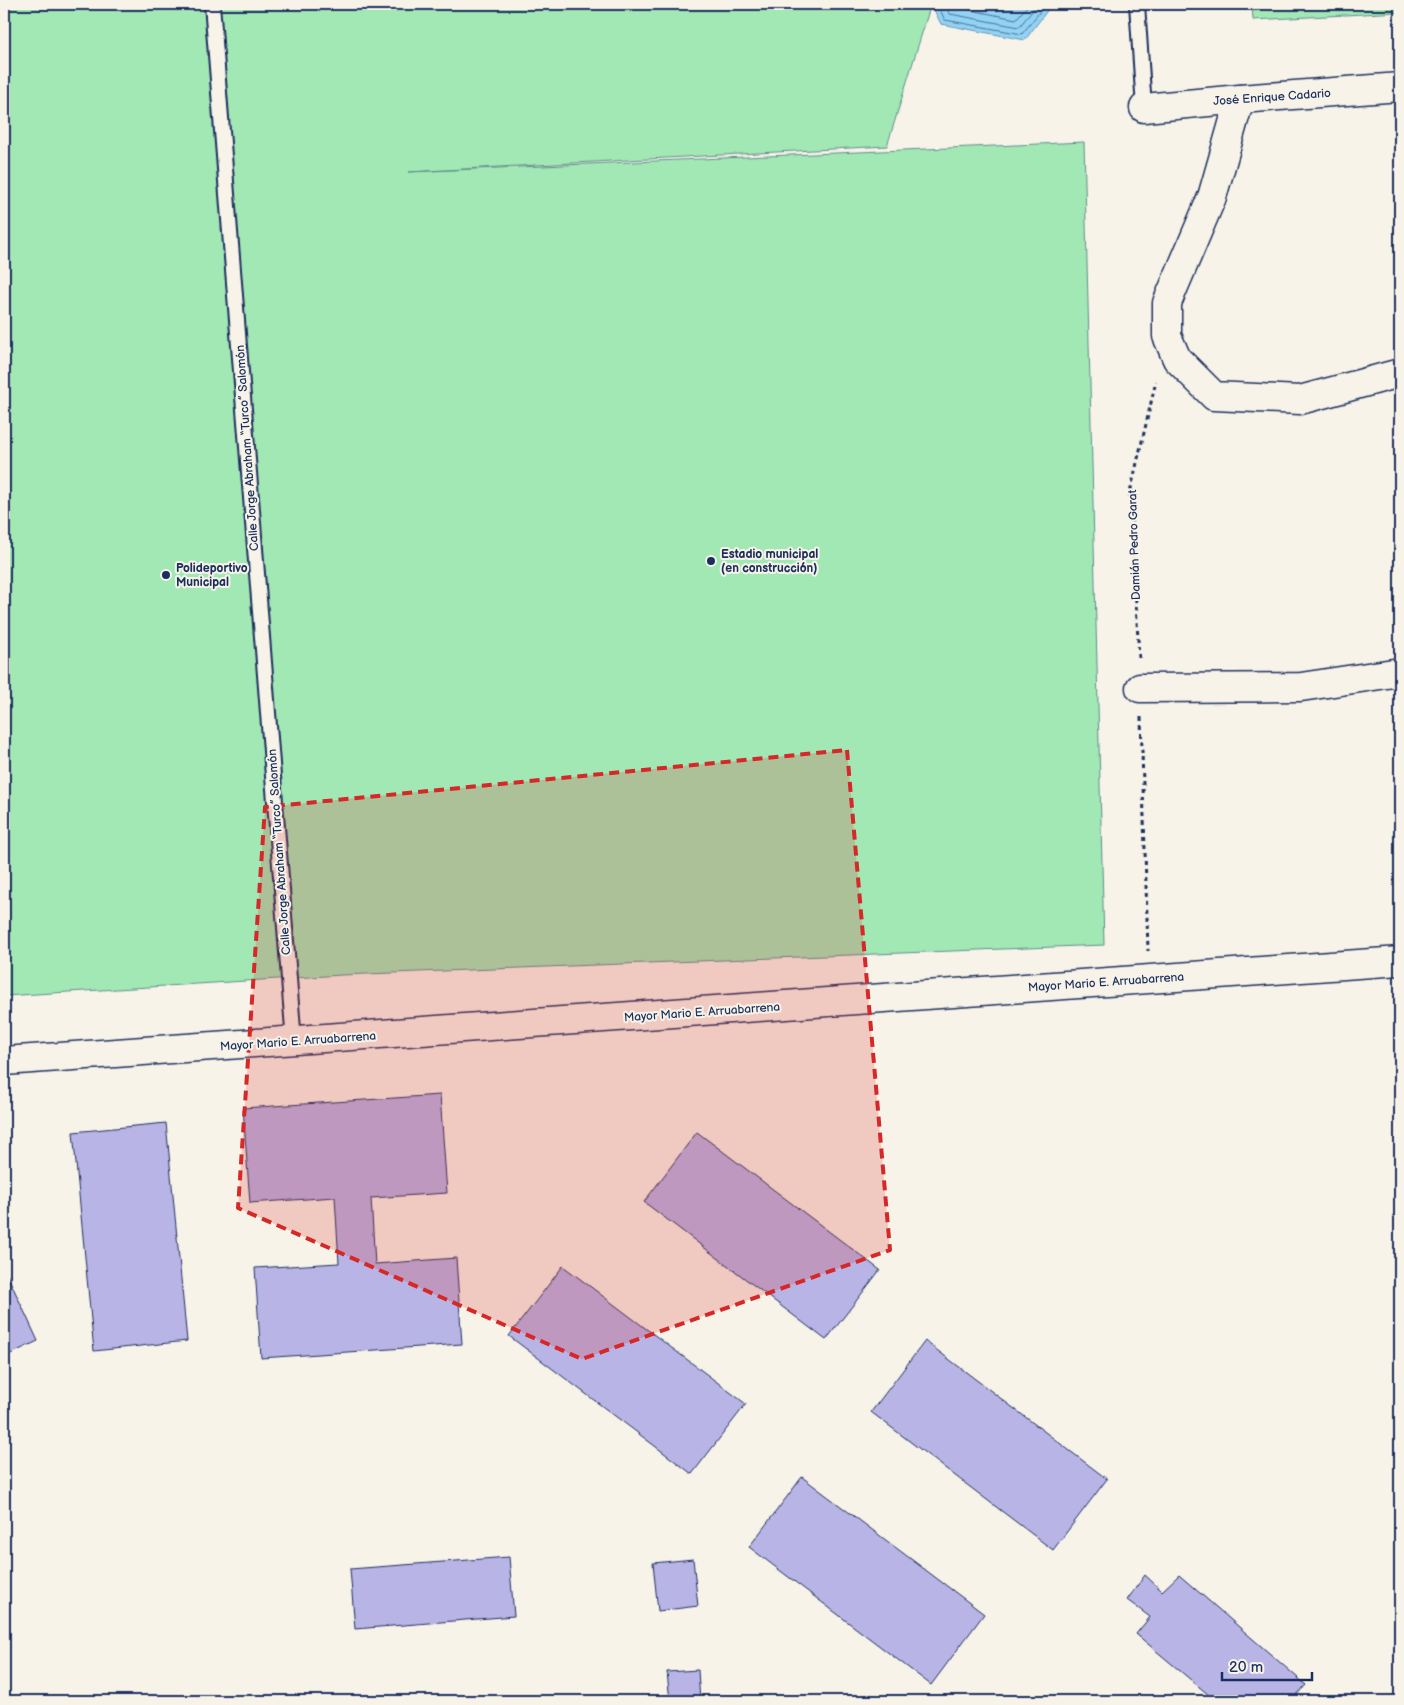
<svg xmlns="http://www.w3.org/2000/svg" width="1404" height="1705" viewBox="0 0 1404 1705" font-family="'Balsamiq Sans',sans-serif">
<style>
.green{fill:#a2e8b5;stroke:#5e8c8a}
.water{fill:#92d2f3;stroke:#6291b7}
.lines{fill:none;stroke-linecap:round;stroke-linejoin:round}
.shore{stroke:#4b709a;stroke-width:1}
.building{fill:#b9b4e6;stroke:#1b2f5e}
.lane-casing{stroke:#1b2f5e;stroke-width:18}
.street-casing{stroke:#1b2f5e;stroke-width:31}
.path{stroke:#1b2f5e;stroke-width:3;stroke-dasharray:4 4;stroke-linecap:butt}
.lane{stroke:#f7f3e8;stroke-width:14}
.street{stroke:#f7f3e8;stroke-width:28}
.marked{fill:#d62828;fill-opacity:0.2;stroke:#d62828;stroke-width:4;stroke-dasharray:10 6;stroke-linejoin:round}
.poi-dot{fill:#1b2f5e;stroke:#f7f3e8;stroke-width:2}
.labels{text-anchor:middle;stroke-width:4;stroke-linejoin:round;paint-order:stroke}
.street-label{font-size:12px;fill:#1b2f5e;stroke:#f7f3e8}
.poi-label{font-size:12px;font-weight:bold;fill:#1b2f5e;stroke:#f7f3e8;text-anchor:start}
</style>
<rect width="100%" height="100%" fill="#f7f3e8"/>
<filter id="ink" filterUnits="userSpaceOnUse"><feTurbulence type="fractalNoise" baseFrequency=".02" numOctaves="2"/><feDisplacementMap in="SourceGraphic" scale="10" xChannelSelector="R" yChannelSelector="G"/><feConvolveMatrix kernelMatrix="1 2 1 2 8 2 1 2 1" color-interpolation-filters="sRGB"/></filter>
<g filter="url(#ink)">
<g class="green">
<path d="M4,4H931L887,146L408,172L1084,142L1104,945L342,975L4,996Z"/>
<path d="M1252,4H1400V12L1253,20Z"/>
</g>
<path class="water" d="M931,4H1052L1025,40L941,24Z"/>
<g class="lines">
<g class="shore">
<path d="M937,4L945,20L1022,34L1046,4"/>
<path d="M944,4L950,14L1019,27L1038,4"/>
<path d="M952,4L955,7L1016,19L1029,4"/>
</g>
</g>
<g class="building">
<path d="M440,1095L447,1193L371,1198L375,1264L456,1258L462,1344L261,1358L255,1268L339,1263L335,1197L250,1203L243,1108Z"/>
<path d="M166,1123L187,1341L94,1351L73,1132Z"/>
<path d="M697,1132L880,1270L826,1340L644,1202Z"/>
<path d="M563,1266L746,1404L692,1474L509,1336Z"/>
<path d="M4,1268L38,1341L4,1357Z"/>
<path d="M925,1341L1107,1479L1053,1550L871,1412Z"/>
<path d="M802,1477L984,1614L931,1685L749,1547Z"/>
<path d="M509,1557L514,1616L355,1629L350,1569Z"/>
<path d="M693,1559L698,1606L658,1611L653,1563Z"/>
<path d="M1145,1575L1162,1591L1179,1575L1306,1685L1291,1701H1216L1136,1634L1150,1617L1127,1600Z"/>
<path d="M698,1670L700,1701H670L667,1672Z"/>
</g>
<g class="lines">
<g class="lane-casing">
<g id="lane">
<path d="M212,4L294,1042"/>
<path d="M1137,4L1144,108"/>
</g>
</g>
<g class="street-casing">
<g id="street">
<path d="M1240,99L1212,197L1167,303V336L1177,359L1214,396L1300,400L1400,373"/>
<path d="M1144,108L1240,99L1400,87"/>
<path d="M1140,688L1301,687L1400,672"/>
<path d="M4,1061L1400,961"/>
</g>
</g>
<g class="path">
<path d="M1139,658L1130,493L1156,381"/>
<path d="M1141,717L1148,951"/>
</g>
<use href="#lane" class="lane"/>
<use href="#street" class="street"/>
</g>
</g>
<path class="marked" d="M847,750L890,1250L582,1359L238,1208L265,807Z"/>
<g class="poi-dot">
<circle cx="711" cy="561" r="5"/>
<circle cx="166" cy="575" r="5"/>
</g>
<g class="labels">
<g class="street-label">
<text transform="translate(1272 97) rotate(-4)" y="4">José Enrique Cadario</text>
<text transform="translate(247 448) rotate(-94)" y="4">Calle Jorge Abraham “Turco” Salomón</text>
<text transform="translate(1134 545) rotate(-92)" y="4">Damián Pedro Garat</text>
<text transform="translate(279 852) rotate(-94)" y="4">Calle Jorge Abraham “Turco” Salomón</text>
<text transform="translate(1106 982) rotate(-4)" y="4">Mayor Mario E. Arruabarrena</text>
<text transform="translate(702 1012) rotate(-4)" y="4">Mayor Mario E. Arruabarrena</text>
<text transform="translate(298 1041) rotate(-4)" y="4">Mayor Mario E. Arruabarrena</text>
</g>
<g class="poi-label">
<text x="721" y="558">Estadio municipal<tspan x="721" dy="14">(en construcción)</tspan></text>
<text x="176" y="572">Polideportivo<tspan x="176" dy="14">Municipal</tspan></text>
</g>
</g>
<rect width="1404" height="1705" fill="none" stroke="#f7f3e8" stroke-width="20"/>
<rect x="10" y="10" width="1384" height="1685" fill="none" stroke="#1b2f5e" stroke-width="2" filter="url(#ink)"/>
<path d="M1222 1672v8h90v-8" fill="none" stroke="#1b2f5e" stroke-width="2.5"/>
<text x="1229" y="1672" font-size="15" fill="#1b2f5e" stroke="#f7f3e8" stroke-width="4" paint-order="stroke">20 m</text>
</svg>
